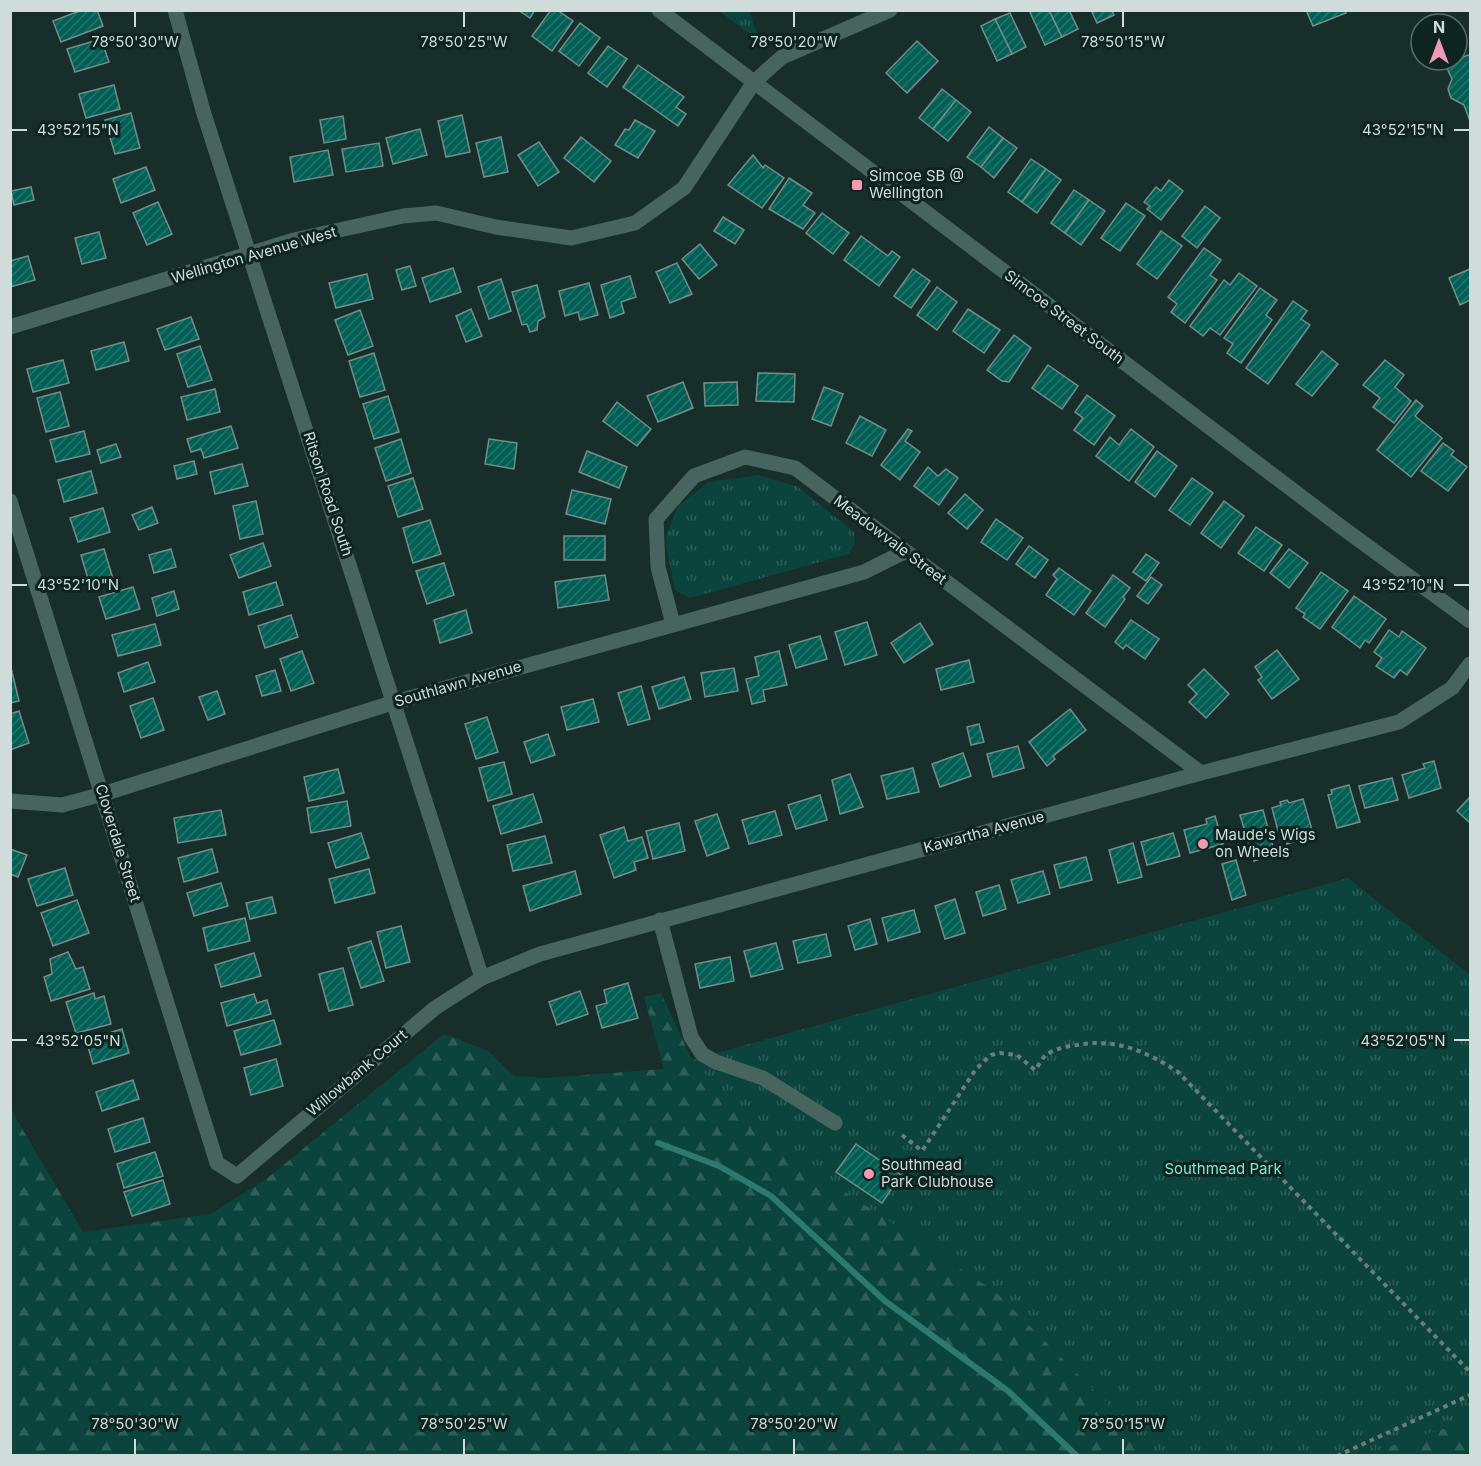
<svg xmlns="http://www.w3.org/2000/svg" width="1481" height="1466" viewBox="0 0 1481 1466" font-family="Inter,sans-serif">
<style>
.forest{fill:url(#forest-firs)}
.park{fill:url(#park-tufts)}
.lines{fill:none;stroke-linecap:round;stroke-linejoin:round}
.stream{stroke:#2c7a6f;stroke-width:6}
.building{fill:url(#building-hatch);stroke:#758d88;stroke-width:1.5}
.path{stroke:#6b7d7a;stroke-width:4;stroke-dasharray:4.5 4.5;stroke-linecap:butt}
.minor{stroke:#48645f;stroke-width:15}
.ticks{fill:none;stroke:#cfdcda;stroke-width:2}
.poi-dot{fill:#f19ab1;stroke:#0e2421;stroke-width:2}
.labels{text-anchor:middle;stroke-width:6;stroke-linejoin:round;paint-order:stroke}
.poi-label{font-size:15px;fill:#cfdcda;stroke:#0e2421;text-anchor:start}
.street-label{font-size:15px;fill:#cfdcda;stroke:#0e2421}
.park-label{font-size:15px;fill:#79ebd9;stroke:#0e2421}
.ticks-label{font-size:15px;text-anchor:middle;fill:#cfdcda;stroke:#0e2421;stroke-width:6;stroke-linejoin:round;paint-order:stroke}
</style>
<defs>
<pattern id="forest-firs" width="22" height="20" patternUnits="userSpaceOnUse" patternTransform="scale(1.5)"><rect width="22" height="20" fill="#0b443d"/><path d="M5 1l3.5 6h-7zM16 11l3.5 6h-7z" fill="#2e5e58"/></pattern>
<pattern id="park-tufts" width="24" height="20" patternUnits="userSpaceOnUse" patternTransform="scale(1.5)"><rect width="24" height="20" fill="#0b443d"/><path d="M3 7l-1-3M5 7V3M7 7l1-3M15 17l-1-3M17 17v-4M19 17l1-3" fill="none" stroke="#2e5e58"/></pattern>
<pattern id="building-hatch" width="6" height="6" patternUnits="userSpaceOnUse" patternTransform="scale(1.5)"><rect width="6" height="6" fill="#015f55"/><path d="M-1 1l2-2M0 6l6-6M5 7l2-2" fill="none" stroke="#25756d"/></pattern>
</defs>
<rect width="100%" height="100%" fill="#182e2a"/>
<g class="forest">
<path d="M661,993L692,1060L773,1144L996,1292L1122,1418L1142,1455H11L10,1108L83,1232L210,1214L265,1180L444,1034L488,1051L514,1076L546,1078L664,1069L644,997Z"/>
<path d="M1470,1420V1455H1363Z"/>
</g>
<g class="park">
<path d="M719,11H749L758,36L754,37Z"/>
<path d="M759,475L798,487L854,532L855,543L849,554L690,598L675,590L665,539L678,506L709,482Z"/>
<path d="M1348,878L1470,975V1420L1363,1455H1142L1122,1418L996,1292L773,1144L692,1060Z"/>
</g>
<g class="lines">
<path class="stream" d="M658,1143L719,1166L771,1196L885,1301L1008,1391L1077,1456"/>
</g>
<g class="building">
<path d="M82,10H97L103,26L61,42L53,21Z"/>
<path d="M518,10H535L530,18Z"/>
<path d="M551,10H557L573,21L552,51L532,36Z"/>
<path d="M1029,10H1049L1062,37L1045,45Z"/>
<path d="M1049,10H1069L1078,29L1062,37Z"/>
<path d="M1091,10H1112L1114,15L1097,23Z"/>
<path d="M1306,10H1344L1346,13L1313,26Z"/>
<path d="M1010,13L1026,47L1012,54L995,19Z"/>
<path d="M995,19L1012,54L997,61L981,26Z"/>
<path d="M580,23L600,38L579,66L559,51Z"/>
<path d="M101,39L109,62L75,72L67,49Z"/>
<path d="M917,41L938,61L907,93L886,73Z"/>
<path d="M608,46L627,59L607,87L588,73Z"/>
<path d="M1468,55L1470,56V121L1464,105L1451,98L1448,89L1452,79L1445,64Z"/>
<path d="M638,65L684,97L676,107L686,114L678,126L623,87Z"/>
<path d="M114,85L120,109L86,118L79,94Z"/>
<path d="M942,89L956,100L933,129L919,118Z"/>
<path d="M956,100L971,112L948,141L933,129Z"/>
<path d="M131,113L140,148L115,154L105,120Z"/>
<path d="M462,115L470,152L446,157L438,121Z"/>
<path d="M343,116L346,139L324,143L320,120Z"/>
<path d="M635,120L655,131L638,158L615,145L625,129L629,130Z"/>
<path d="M989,127L1003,138L981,167L967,157Z"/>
<path d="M420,129L427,155L393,164L386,138Z"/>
<path d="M501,137L508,172L484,177L476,143Z"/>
<path d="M581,137L611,161L594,182L564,158Z"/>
<path d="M1003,138L1017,148L994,178L981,167Z"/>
<path d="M539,142L559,172L538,186L518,155Z"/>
<path d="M379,143L383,166L346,172L342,149Z"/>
<path d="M328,150L333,175L294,182L290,157Z"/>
<path d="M753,155L763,168L765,165L784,178L762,208L728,185Z"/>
<path d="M1031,159L1046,169L1022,202L1008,192Z"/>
<path d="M146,167L155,190L121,203L113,179Z"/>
<path d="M1046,169L1061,180L1037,213L1022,202Z"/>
<path d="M789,178L812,193L803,205L815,213L803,229L769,209Z"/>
<path d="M1169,180L1183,191L1161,220L1147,209L1150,206L1144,202L1156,187L1161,191Z"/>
<path d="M31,187L34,200L14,205L11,191Z"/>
<path d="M1074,190L1089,200L1065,233L1051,223Z"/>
<path d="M1089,200L1105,211L1081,245L1065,233Z"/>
<path d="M158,202L172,234L147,245L133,213Z"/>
<path d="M1126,203L1145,216L1120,251L1101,238Z"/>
<path d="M1205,206L1220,218L1197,248L1182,236Z"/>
<path d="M822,213L849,233L833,254L806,233Z"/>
<path d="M723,217L744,230L735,244L714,231Z"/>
<path d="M1161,231L1182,246L1157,279L1137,264Z"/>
<path d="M99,232L106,258L82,264L75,238Z"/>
<path d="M861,236L888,256L892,251L900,257L879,286L844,260Z"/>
<path d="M700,244L717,265L699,279L682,259Z"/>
<path d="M1204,248L1221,260L1210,275L1217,280L1185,323L1171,312L1177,304L1168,297Z"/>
<path d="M28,256L35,280L10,287V261Z"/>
<path d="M677,263L692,294L670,303L656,272Z"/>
<path d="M410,266L416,286L402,290L396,270Z"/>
<path d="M453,268L461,292L430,302L422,278Z"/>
<path d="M913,269L930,281L911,308L894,296Z"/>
<path d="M1470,269V300L1460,305L1449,278Z"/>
<path d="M1239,273L1257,286L1220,335L1210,328L1203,336L1190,326L1224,280L1230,285Z"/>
<path d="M367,274L373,299L336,308L329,283Z"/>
<path d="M630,276L636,297L621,302L624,313L610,318L601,285Z"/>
<path d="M501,279L511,311L489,319L478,287Z"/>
<path d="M589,283L598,315L580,320L578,312L565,316L559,291Z"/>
<path d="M537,285L545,317L538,321L537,330L530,332L527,324L522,325L512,292Z"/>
<path d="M937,287L957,302L937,330L917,315Z"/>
<path d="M1260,288L1277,300L1266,315L1272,320L1241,363L1227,353L1233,344L1224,338Z"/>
<path d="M1293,301L1307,311L1301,319L1310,325L1268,384L1246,368Z"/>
<path d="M471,309L482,336L466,342L456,316Z"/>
<path d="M968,309L1000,330L984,353L953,331Z"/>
<path d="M360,310L373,346L348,355L335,320Z"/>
<path d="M191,317L199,339L165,350L157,329Z"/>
<path d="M1014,335L1031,348L1009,382L1002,381L987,370Z"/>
<path d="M124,342L129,361L96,370L91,351Z"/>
<path d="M200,346L212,380L188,387L177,354Z"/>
<path d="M1322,351L1338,364L1312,396L1296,384Z"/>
<path d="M374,353L385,390L360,397L349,361Z"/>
<path d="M63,360L69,383L33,392L27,369Z"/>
<path d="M1385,360L1404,375L1395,387L1411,401L1394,423L1373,407L1380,398L1363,385Z"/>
<path d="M1048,365L1078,386L1062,409L1032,388Z"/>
<path d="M758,373L795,374L794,402L756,401Z"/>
<path d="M683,382L693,408L658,422L647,396Z"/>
<path d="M737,382L738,405L705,406L704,383Z"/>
<path d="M824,387L843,394L831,426L812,419Z"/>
<path d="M215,389L220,412L187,420L181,397Z"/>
<path d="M60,392L69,426L46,432L37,398Z"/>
<path d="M1087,395L1115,416L1094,445L1074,430L1083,418L1075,412Z"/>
<path d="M388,396L399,432L374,439L363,404Z"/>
<path d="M1416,400L1423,406L1415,416L1442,438L1411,477L1377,450Z"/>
<path d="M617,402L651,429L637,446L603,421Z"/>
<path d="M860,416L886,430L872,456L846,443Z"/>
<path d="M231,426L238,448L204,458L201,449L191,452L187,439Z"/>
<path d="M908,429L912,431L905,441L920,452L900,480L881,465Z"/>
<path d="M1131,429L1154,447L1129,481L1096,456L1110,437L1119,445Z"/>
<path d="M84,431L90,454L56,462L50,440Z"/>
<path d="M401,439L411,473L386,481L375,448Z"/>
<path d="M489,439L517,443L514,469L485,464Z"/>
<path d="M1443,443L1454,451L1451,455L1467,467L1448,491L1421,471Z"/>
<path d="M116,444L121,457L101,463L97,450Z"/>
<path d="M587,451L627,467L619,488L579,472Z"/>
<path d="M1157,451L1177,466L1155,497L1135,482Z"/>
<path d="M194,461L197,474L177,479L174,466Z"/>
<path d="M242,464L248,486L215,494L210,472Z"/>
<path d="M928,467L938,476L946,469L958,478L939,505L914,486Z"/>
<path d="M91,471L97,493L64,502L58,480Z"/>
<path d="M413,478L423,509L398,517L388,486Z"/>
<path d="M1192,478L1213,493L1190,525L1169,510Z"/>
<path d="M572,490L611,499L605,524L566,514Z"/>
<path d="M965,494L983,510L967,529L948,513Z"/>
<path d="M256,501L263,534L240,539L233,506Z"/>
<path d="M1224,501L1244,516L1221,548L1201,533Z"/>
<path d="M152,507L158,523L139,530L132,515Z"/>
<path d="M103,508L110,532L78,542L70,518Z"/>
<path d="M996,519L1023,538L1007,560L981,542Z"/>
<path d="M430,520L441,554L413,563L403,528Z"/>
<path d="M1256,527L1282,545L1264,571L1238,553Z"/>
<rect x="564" y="536" width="41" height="24"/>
<path d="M263,543L271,566L239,578L230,555Z"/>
<path d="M1029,546L1048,560L1035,578L1016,564Z"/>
<path d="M104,549L114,582L91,589L81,555Z"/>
<path d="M171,549L176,567L154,573L149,555Z"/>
<path d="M1289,549L1308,563L1289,588L1270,573Z"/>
<path d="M1146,554L1159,563L1146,581L1133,572Z"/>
<path d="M444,563L454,595L427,604L416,571Z"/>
<path d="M1059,568L1091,591L1074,615L1046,595L1057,579L1053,575Z"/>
<path d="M1321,572L1348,591L1320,629L1303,617L1305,614L1296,608Z"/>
<path d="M605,575L609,600L558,608L555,582Z"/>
<path d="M1113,575L1130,588L1123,597L1125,599L1105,627L1086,613Z"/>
<path d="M1151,577L1162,585L1148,604L1137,596Z"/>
<path d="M276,582L283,605L249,615L243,592Z"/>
<path d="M133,587L140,609L106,619L99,597Z"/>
<path d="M174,591L179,609L157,616L152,598Z"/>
<path d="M1354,596L1386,619L1369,643L1365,640L1360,648L1332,627Z"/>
<path d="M466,610L472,633L440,643L434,620Z"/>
<path d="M291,615L298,637L265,648L258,626Z"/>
<path d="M1131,620L1159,639L1145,659L1126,645L1123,649L1115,642Z"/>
<path d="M867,622L877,655L845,665L835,632Z"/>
<path d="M920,623L933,644L904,663L891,643Z"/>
<path d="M155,624L161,645L118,656L112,635Z"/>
<path d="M1389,630L1399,637L1402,631L1426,648L1407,675L1400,670L1394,678L1376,666L1382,658L1374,652Z"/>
<path d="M820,636L827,659L796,668L789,645Z"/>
<path d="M1277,650L1299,679L1272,699L1258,680L1262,677L1255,667Z"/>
<path d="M302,651L314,683L291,691L280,659Z"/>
<path d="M779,651L787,685L763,690L765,701L752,704L746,679L759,676L755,657Z"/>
<path d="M969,660L974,682L941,690L936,669Z"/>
<path d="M148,662L155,682L124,692L118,673Z"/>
<path d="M11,668L19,701L10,703V668Z"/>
<path d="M734,668L738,691L705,697L701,673Z"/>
<path d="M1204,669L1229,694L1206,718L1189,702L1197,694L1188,685Z"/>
<path d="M275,670L281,691L262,696L256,676Z"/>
<path d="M684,677L691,699L659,709L652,687Z"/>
<path d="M641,686L650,719L628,725L618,693Z"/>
<path d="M217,691L225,714L208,720L199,697Z"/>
<path d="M153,698L164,730L141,738L130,706Z"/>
<path d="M593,699L599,722L567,730L561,707Z"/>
<path d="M1070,709L1086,730L1053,756L1055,759L1047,766L1029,742Z"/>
<path d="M19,711L29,743L10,750V714Z"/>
<path d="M487,717L498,752L476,759L465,724Z"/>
<path d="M979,724L984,742L971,745L967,727Z"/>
<path d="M548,734L555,755L531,763L524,742Z"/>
<path d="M1018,746L1024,768L993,777L987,754Z"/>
<path d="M963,753L971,776L940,787L932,764Z"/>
<path d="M1434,761L1441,788L1409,798L1402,775L1425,768L1423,764Z"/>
<path d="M504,762L512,794L488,801L479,768Z"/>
<path d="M913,768L919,792L887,799L881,776Z"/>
<path d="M338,769L344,793L309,801L304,777Z"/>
<path d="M850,774L863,807L840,814L832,780Z"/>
<path d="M1392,778L1398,800L1365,808L1359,786Z"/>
<path d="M1349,785L1360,822L1337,828L1328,795L1332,794L1331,790Z"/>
<path d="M533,794L542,822L501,834L493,806Z"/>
<path d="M820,795L827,820L796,829L788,805Z"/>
<path d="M1470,797V823L1457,811Z"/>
<path d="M1303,799L1312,830L1298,834L1300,840L1287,844L1283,830L1278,831L1272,808L1281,805L1280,802L1287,800L1289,803Z"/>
<path d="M347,801L351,826L311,833L307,808Z"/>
<path d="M221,810L226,835L178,843L174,818Z"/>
<path d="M1263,810L1275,854L1254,861L1240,815Z"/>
<path d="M775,811L782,835L749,844L742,820Z"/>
<path d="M717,814L729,848L707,856L695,821Z"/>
<path d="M1215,816L1223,844L1190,853L1184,830L1207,824L1206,819Z"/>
<path d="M679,823L685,851L653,859L646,831Z"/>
<path d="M624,827L628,841L642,837L648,858L634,862L636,870L614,878L600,835Z"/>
<path d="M361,833L369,858L336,868L328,843Z"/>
<path d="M1173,833L1180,856L1147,865L1141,842Z"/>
<path d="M545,836L552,863L513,871L507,845Z"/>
<path d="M1133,843L1142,877L1118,883L1109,850Z"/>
<path d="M10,849L27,855L18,877L10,874Z"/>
<path d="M212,849L218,872L184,882L178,858Z"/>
<path d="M1086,857L1092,880L1060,888L1054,865Z"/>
<path d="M1236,860L1246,895L1232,900L1222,864Z"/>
<path d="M65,868L73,895L37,906L28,879Z"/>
<path d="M369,869L375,893L335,903L329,879Z"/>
<path d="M575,871L581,894L530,911L523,886Z"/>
<path d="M1043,871L1050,894L1018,903L1011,880Z"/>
<path d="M221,883L228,906L194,916L187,893Z"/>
<path d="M999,885L1006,909L983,916L976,892Z"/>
<path d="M272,897L276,913L250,919L246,903Z"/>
<path d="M955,899L965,933L945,939L935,906Z"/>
<path d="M77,900L89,933L53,946L41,913Z"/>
<path d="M914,910L920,932L888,941L882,918Z"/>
<path d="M245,918L250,941L208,951L203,928Z"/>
<path d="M870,919L877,944L855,950L848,926Z"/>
<path d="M401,926L410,962L386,968L377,932Z"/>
<path d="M826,934L831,956L798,963L793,941Z"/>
<path d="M371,941L384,981L361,988L348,948Z"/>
<path d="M776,943L783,969L751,977L744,951Z"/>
<path d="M68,952L76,969L83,967L90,989L51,1001L44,977L52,974L50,959Z"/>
<path d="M254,953L261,976L221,987L215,965Z"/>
<path d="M730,957L734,981L700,988L695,964Z"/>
<path d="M343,968L353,1005L329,1011L319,974Z"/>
<path d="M628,983L638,1018L602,1028L596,1006L607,1003L604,990Z"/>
<path d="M580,991L588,1014L557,1025L549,1002Z"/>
<path d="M94,993L95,999L104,996L111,1024L76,1033L66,1002Z"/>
<path d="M254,994L257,1003L267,1000L271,1014L227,1026L221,1003Z"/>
<path d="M274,1020L281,1044L241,1055L234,1031Z"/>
<path d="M122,1029L129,1053L93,1064L86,1040Z"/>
<path d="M276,1059L283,1086L251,1095L244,1068Z"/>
<path d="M133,1080L139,1099L102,1111L96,1092Z"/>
<path d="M143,1118L150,1142L115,1152L108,1129Z"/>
<path d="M856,1144L901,1175L882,1203L836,1172Z"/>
<path d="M155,1152L163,1176L124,1188L117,1164Z"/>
<path d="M163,1180L170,1204L132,1216L124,1192Z"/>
</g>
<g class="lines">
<g class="path">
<path d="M902,1135L922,1151L976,1069L991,1055L1000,1053L1017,1055L1035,1070C1039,1065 1042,1058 1046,1055C1054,1049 1068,1046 1077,1045C1116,1038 1146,1051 1178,1072L1470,1372"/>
<path d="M1337,1456L1470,1395"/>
</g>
<g class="minor">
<path d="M175,10L204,114L482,978"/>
<path d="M659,10L1340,526L1470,621"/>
<path d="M10,327L294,240L403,216L436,213L496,227L571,238L635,223L684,188L754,82L782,57L890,10"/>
<path d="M10,501L217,1163L237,1176L435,1008L482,978L540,954L1201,773L1399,722L1452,688L1470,664"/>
<path d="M673,624L658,567L656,519L694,476L745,457L795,468L1201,773"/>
<path d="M10,801L62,805L103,794L395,702L864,572L904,552"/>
<path d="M660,920L691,1037L702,1054L716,1062L763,1078L835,1123"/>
</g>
</g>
<path class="ticks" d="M135,12V27M464,12V27M794,12V27M1123,12V27M12,130H27M1454,130H1469M12,585H27M1454,585H1469M12,1040H27M1454,1040H1469M135,1439V1454M464,1439V1454M794,1439V1454M1123,1439V1454"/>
<g class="poi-dot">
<rect x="851" y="179" width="12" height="12" rx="3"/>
<circle cx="1203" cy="844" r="6"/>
<circle cx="869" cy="1174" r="6"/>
</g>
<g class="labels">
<g class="poi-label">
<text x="869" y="181">Simcoe SB @<tspan x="869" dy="17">Wellington</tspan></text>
<text x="1215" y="840">Maude's Wigs<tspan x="1215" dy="17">on Wheels</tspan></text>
<text x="881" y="1170">Southmead<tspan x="881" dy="17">Park Clubhouse</tspan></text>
</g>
<g class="street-label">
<text transform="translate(254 255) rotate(-16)" y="5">Wellington Avenue West</text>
<text transform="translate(1064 317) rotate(37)" y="5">Simcoe Street South</text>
<text transform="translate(328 494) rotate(72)" y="5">Ritson Road South</text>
<text transform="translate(890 540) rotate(37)" y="5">Meadowvale Street</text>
<text transform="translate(458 684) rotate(-16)" y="5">Southlawn Avenue</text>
<text transform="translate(984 832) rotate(-15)" y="5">Kawartha Avenue</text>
<text transform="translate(118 843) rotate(73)" y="5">Cloverdale Street</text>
<text transform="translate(357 1073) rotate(-40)" y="5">Willowbank Court</text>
</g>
<g class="park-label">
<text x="1223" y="1174">Southmead Park</text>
</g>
</g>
<g class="ticks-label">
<text x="135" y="47">78°50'30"W</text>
<text x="464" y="47">78°50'25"W</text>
<text x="794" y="47">78°50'20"W</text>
<text x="1123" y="47">78°50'15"W</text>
<text x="78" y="135">43°52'15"N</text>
<text x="1403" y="135">43°52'15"N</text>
<text x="78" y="590">43°52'10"N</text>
<text x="1403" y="590">43°52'10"N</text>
<text x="78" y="1046">43°52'05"N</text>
<text x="1403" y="1046">43°52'05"N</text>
<text x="135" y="1429">78°50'30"W</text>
<text x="464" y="1429">78°50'25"W</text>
<text x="794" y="1429">78°50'20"W</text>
<text x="1123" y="1429">78°50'15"W</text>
</g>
<rect width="1481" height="1466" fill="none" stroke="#cfdcda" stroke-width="24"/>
<g transform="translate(1439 42)"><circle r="28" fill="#0e2421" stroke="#5b6e6b" stroke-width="1.5"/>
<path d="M0-4.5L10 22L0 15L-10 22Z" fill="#f19ab1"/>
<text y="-9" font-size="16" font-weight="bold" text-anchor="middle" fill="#cfdcda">N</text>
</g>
</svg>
